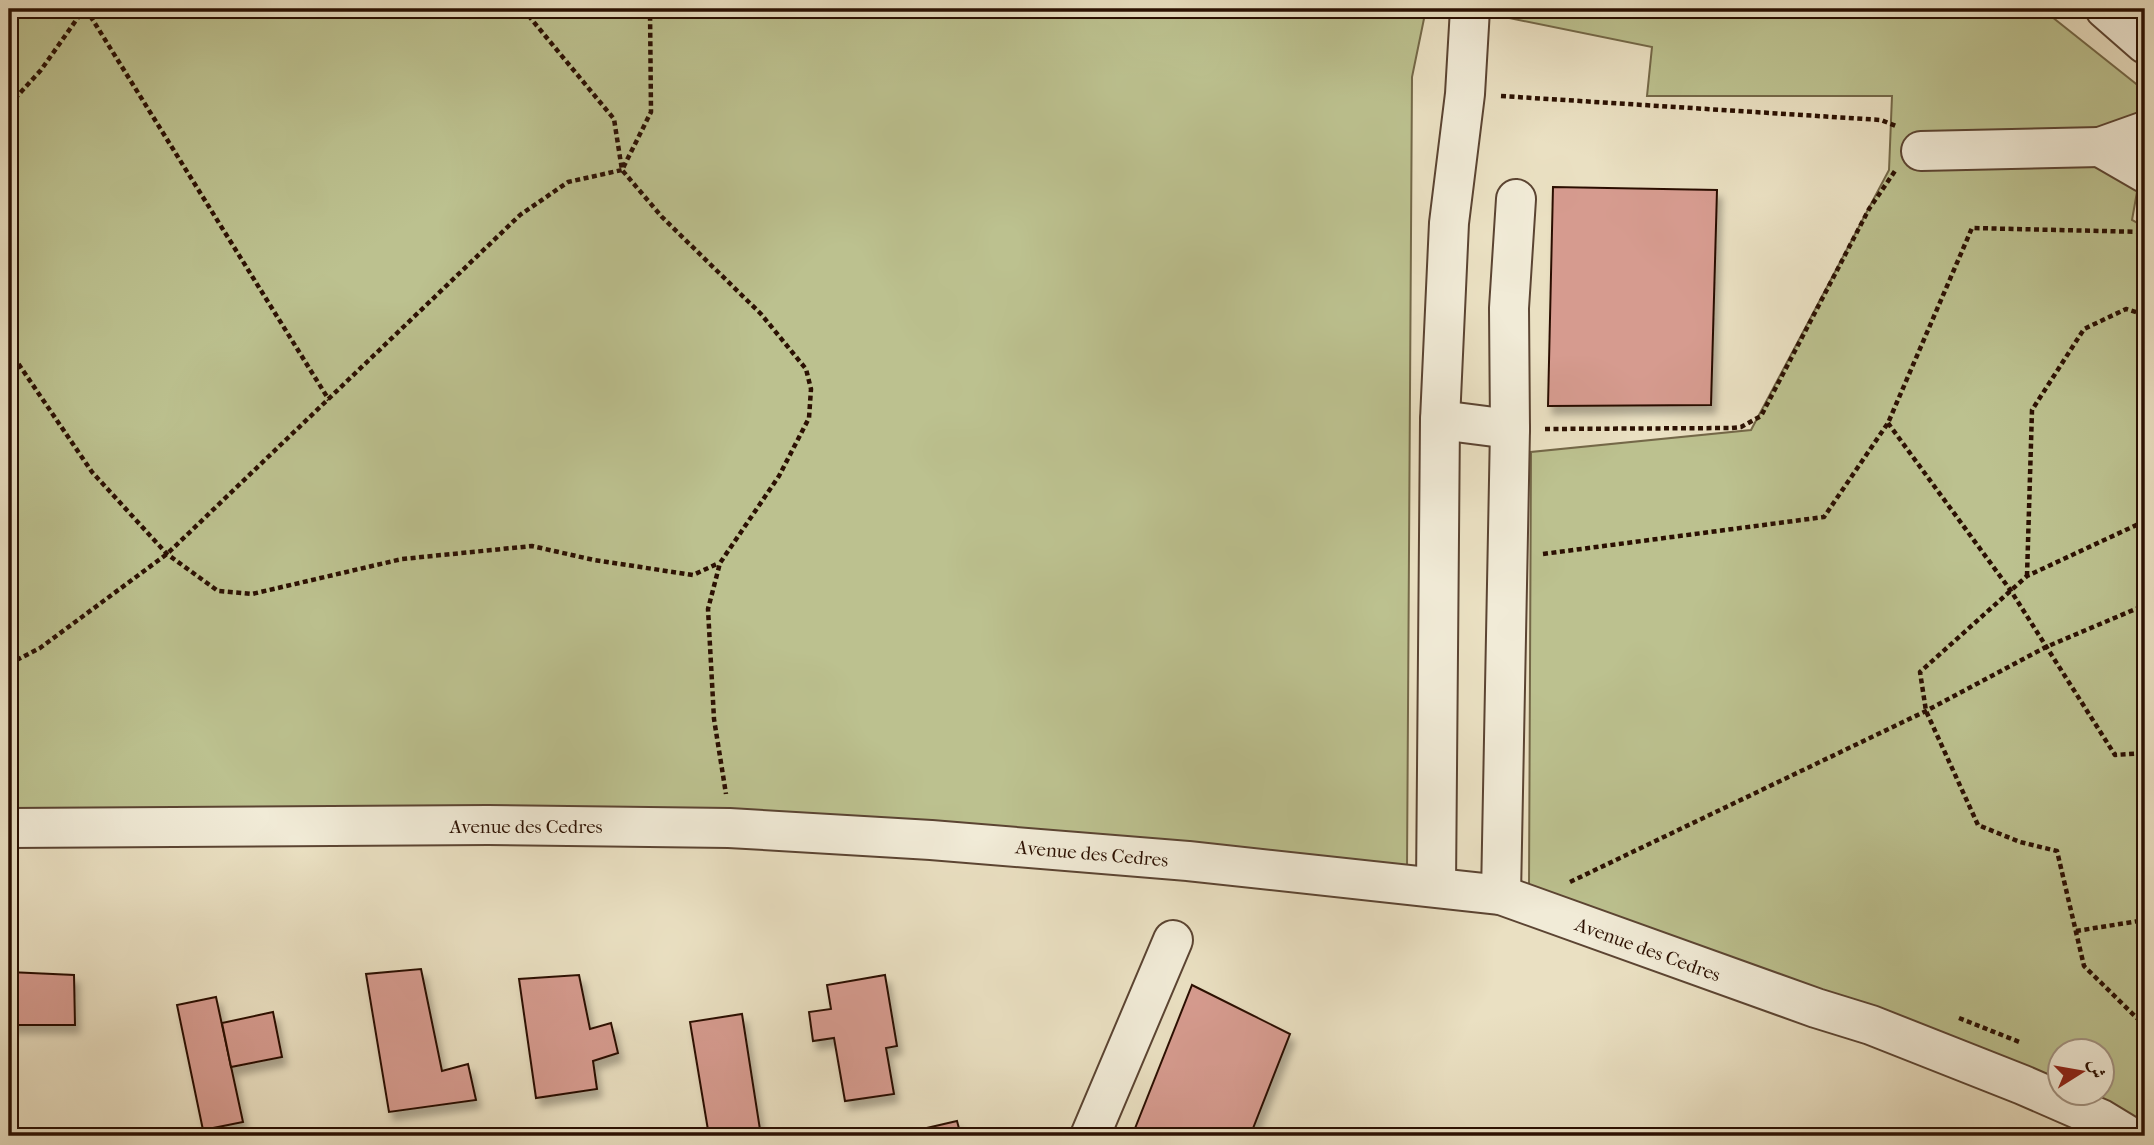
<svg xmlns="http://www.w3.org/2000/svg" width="2154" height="1145" viewBox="0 0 2154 1145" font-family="'IM FELL French Canon',Amiri,serif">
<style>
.park{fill:#bcc18f;stroke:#746848;stroke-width:2}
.building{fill:#d69b8f;stroke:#2b1002;stroke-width:2;filter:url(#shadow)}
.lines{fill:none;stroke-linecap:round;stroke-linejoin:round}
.minor-casing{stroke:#5b4432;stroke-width:42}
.path{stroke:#2b1002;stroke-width:4.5;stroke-dasharray:5 3.5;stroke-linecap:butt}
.minor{stroke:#f1ebd7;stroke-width:38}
.labels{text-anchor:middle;stroke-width:6;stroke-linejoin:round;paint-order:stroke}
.street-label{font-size:19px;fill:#2b1002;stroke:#f1ebd7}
</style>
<defs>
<filter id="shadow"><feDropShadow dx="4.5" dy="8" stdDeviation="3.5" flood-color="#0004"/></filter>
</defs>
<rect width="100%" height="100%" fill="#eae0c2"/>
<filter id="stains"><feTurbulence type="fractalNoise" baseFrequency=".00286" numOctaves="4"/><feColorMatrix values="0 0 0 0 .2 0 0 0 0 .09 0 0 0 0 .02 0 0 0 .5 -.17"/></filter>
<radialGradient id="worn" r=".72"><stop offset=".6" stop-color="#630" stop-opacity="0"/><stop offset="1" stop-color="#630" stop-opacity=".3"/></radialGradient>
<g class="park">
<path d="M9,9H1426L1412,77L1407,869L9,824Z"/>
<path d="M1504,9H2042L2145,91V147L2132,220L2145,227V1131L2081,1093L2102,1092V1050H2060L2059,1085L1529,887L1531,452L1751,430L1889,170L1892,96H1647L1652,47L1504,17Z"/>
</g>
<g class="building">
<path d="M1553,187L1717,190L1711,405L1548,406Z"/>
<path d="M421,969L442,1071L468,1064L476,1100L389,1112L366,974Z"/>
<path d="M9,972L74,975L75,1025H9Z"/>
<path d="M579,975L590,1029L611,1023L618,1053L593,1061L597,1089L536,1098L519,979Z"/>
<path d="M885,975L897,1046L886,1048L894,1094L845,1101L834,1038L813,1041L809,1012L831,1009L827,985Z"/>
<path d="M1192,985L1290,1034L1250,1136H1132Z"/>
<path d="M216,997L243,1122L203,1130L177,1005Z"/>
<path d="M273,1012L282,1057L231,1067L222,1023Z"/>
<path d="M742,1014L761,1136H709L690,1022Z"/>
<path d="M957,1121L961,1136H906L905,1133Z"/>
</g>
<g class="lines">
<g class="minor-casing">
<g id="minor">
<path d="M2105,9L2145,44"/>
<path d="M2145,131L2100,147L2145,173"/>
<path d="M1921,151L2100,147"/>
<path d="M1440,420L1510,429"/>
<path d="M9,828L488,825L729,828L931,840L1188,861L1501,895L1816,1008L1871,1025L2023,1085L2101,1119L2129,1136"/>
<path d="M1436,886L1440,420L1449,223L1465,94L1470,9"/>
<path d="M1501,895L1510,429L1509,308L1516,199"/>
<path d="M1090,1136L1173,940"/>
</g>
</g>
<g class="path">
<path d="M86,9L329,400"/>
<path d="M523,9L614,119L622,170L662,217L761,314L806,369L811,389L809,418L779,476L720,563L708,609L714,719L726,794"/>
<path d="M1501,96L1881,120L1896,126"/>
<path d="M9,105L41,70L84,9"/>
<path d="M9,350L92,472L167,554L218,591L252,594L402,559L532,546L594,560L693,575L719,563"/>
<path d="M1888,423L2011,591L2115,755L2145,753"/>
<path d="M1545,429L1731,428L1741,427L1761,416L1869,209L1895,171"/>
<path d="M2145,521L2027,576L1920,672L1926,711L1978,825L2020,842L2057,851L2084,966L2145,1026"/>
<path d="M2145,526L2139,573L2145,592"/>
<path d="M1543,554L1824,517L1888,423L1972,228L2145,232"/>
<path d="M2027,576L2032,410L2084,329L2126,309L2145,315"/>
<path d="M9,664L40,648L167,554L520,215L568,182L622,170L651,112L650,9"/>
<path d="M1570,882L1926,711L2046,647L2145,605"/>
<path d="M2076,931L2145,920"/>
<path d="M1959,1018L2022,1043"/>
</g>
<use href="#minor" class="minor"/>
</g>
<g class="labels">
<g class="street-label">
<text x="526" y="833">Avenue des Cedres</text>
<text transform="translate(1092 853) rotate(5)" y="7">Avenue des Cedres</text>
<text transform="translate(1648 949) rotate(20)" y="7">Avenue des Cedres</text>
</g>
</g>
<rect width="2154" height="1145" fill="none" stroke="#eae0c2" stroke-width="35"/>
<rect x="10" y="10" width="2133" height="1124" fill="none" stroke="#2b1002" stroke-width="3.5"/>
<rect x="18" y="18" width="2119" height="1110" fill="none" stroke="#2b1002" stroke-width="2"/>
<g transform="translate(2081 1072) rotate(79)"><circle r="33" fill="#f1ebd7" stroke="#a29382" stroke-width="2"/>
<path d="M0-5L12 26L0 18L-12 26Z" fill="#8f2418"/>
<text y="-10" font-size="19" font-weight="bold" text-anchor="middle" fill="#2b1002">ش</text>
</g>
<rect width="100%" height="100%" filter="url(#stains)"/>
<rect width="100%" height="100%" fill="url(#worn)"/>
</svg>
